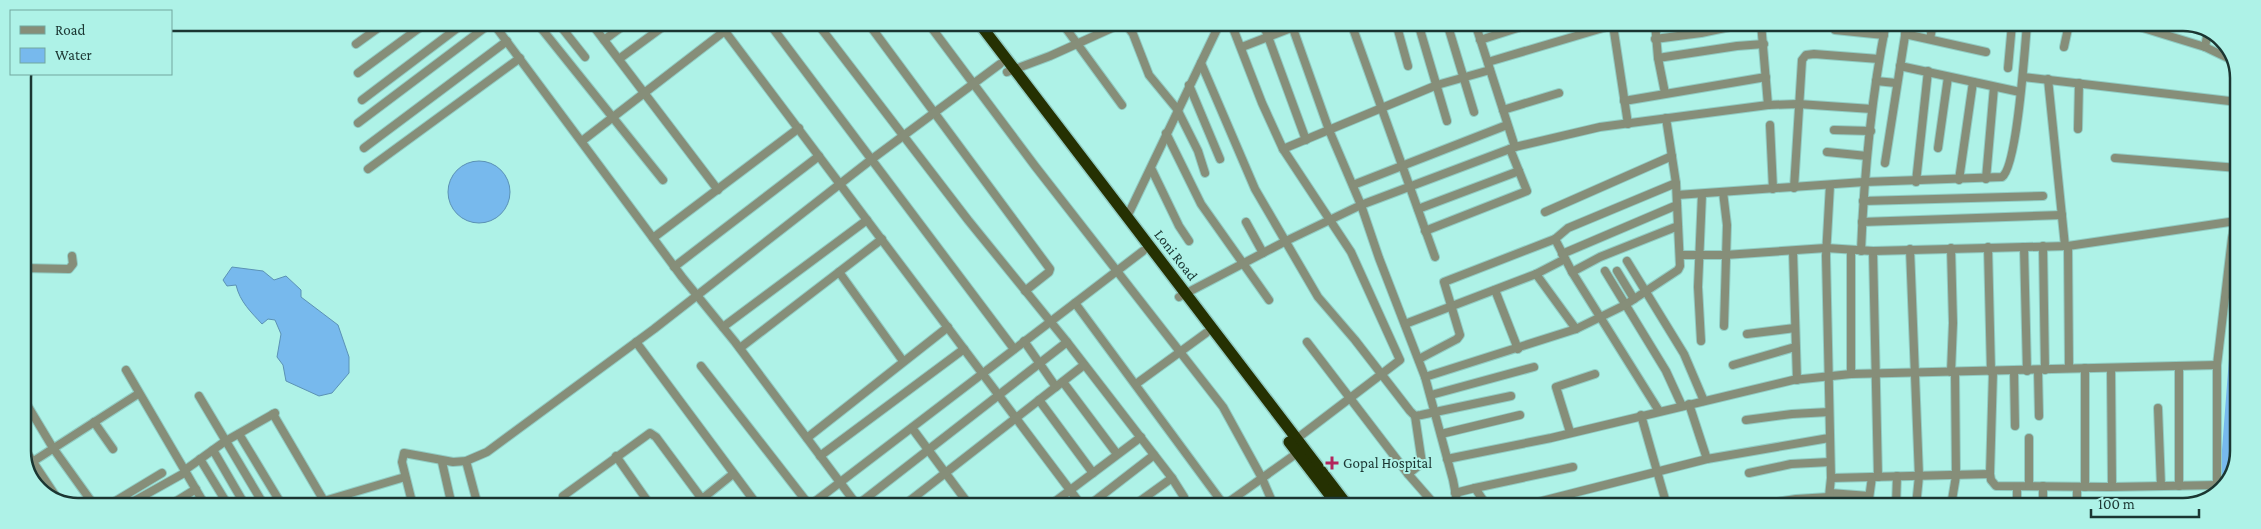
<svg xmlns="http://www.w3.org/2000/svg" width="2261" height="529" viewBox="0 0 2261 529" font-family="'Crimson Pro',serif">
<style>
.water{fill:#77b9ed;stroke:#5b92b5}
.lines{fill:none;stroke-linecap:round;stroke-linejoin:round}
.canal{stroke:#77b9ed;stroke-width:8}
.minor-casing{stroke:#91ccc3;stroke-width:10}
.highway-casing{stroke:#91ccc3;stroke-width:14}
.minor{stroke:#868e79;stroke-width:8}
.highway{stroke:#253102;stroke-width:11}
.poi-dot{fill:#b2255c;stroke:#aef2e7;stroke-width:2}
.labels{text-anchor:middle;stroke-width:4;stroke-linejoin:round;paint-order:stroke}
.street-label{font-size:15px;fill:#1b3632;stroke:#aef2e7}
.poi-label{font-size:15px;fill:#1b3632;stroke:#aef2e7;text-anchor:start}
.rim{fill:none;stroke:#1b3632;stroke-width:2.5}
</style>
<rect width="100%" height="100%" fill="#aef2e7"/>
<g class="water">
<circle cx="479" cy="192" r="31"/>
<path d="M232,267L263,271L274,280L286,276L301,290V297L338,325L349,357V373L332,393L319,396L286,381L283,365L277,357L281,334L275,320L268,319L262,324C251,312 240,302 236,285L227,286L223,280Z"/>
</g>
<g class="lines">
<path class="canal" d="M2226,480L2225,463L2238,293"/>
<g class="minor-casing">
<g id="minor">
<path d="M493,23L682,277L735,342L857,505"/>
<path d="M537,23L663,180"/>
<path d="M558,23L585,57"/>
<path d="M591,23L718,190"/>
<path d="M769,23L1014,349"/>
<path d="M817,23L968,220L1067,342L1172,478L1184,497L1176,506"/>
<path d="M868,23L1050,269L1049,272L1025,291"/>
<path d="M928,23L1035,166L1223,407L1262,478L1274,506"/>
<path d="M1062,23L1122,105"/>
<path d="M1125,23L1133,34L1149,75L1177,109L1198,151L1205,173"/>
<path d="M1231,23L1262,103L1283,149L1351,252L1400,360L1295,440"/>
<path d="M1263,23L1306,140"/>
<path d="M1291,23L1329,130L1361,205L1379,258L1425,377L1453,480L1458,506"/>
<path d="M1351,23L1435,257"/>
<path d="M1396,23L1408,66"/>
<path d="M1418,23L1447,121"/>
<path d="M1447,23L1474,112"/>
<path d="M1475,23L1515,147"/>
<path d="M1627,23L1613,25L1628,124"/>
<path d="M1655,23L1658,58L1665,93"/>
<path d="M1761,23L1768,105"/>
<path d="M2130,24L2205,47L2232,60"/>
<path d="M724,30L1082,506"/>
<path d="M1835,30L1884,35"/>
<path d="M1905,34L1986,52"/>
<path d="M1655,39L1701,33L1744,24"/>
<path d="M1930,39L1933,23"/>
<path d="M604,40L627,23"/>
<path d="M1480,40L1533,23"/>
<path d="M356,44L385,23"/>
<path d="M1242,47L1304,23"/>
<path d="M2064,47L2069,24"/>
<path d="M2205,47L2208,31"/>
<path d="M1658,58L1737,46L1764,44"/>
<path d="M619,59L668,23"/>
<path d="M1488,62L1613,25"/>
<path d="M1201,63L1255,189L1318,297L1355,340L1410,411L1415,416L1421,415L1511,396"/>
<path d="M1900,66L2020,92"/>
<path d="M2008,68L2012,24"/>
<path d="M1007,72L1050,56L1123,23"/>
<path d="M358,73L426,23"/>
<path d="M2023,77L2238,102"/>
<path d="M2048,79L2065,246"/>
<path d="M1876,81L1896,83"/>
<path d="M1189,85L1220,159"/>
<path d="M362,100L464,23"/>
<path d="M1624,101L1766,77"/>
<path d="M1503,110L1559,93"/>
<path d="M358,123L491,23"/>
<path d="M1770,125L1773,189"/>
<path d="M2078,129L2079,83"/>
<path d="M1834,130L1871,131"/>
<path d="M1166,133L1201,204L1269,300"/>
<path d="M582,141L735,23"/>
<path d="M364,148L507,41"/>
<path d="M1938,148L1948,77"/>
<path d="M1283,149L1437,85L1490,70"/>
<path d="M1827,152L1867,156"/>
<path d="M2115,158L2238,168"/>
<path d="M1885,163L1907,23"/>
<path d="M368,169L520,58"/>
<path d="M1152,170L1179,226L1189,241"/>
<path d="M1986,179L1994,87"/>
<path d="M1959,180L1973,82"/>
<path d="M1916,182L1928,71"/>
<path d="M1353,185L1507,125"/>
<path d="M1794,188L1802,60L1806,55L1814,54L1879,59"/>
<path d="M1723,192L1727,225L1724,326"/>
<path d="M1677,195L1864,182L2002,177C2017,167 2025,47 2027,24"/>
<path d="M1863,201L2043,196"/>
<path d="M1418,209L1519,171"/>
<path d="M1545,212L1672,156"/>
<path d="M1127,217L1220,23"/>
<path d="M1246,222L1263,253"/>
<path d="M1862,222L2062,215"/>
<path d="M1425,231L1527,191L1510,149"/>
<path d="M653,238L799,128"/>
<path d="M1555,239L1568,228L1676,183"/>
<path d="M2043,246L2045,370"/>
<path d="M2068,246L2069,368"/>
<path d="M1988,247L1991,372"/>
<path d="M2024,247L2027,371"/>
<path d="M1910,249L1919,476L1916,506"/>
<path d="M1793,251L1797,380"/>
<path d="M1861,251C1864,175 1871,99 1886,23"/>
<path d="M1873,251L1878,477"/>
<path d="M1562,254L1677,205"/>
<path d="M1680,255H1725L1826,248L1873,251L2068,246L2236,221"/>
<path d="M1627,261L1684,354L1704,401"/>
<path d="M674,267L819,156"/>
<path d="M23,268L69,269L73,264L72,256"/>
<path d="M1605,271L1666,371L1682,406"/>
<path d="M1617,271L1634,299"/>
<path d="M839,272L903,361"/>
<path d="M1572,272L1600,257L1678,226"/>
<path d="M1536,274L1576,329"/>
<path d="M1495,290L1518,349"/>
<path d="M1179,297L1286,241L1361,205L1515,147L1600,127L1768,105L1798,104L1872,109"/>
<path d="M1075,303L1224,505"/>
<path d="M1405,324L1536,274L1565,259"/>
<path d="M723,327L867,220"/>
<path d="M1747,334L1795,328"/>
<path d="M1024,341L1056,387"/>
<path d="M1701,341L1698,287L1702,194"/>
<path d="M636,342L758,506"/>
<path d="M1307,342L1408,474L1436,506"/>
<path d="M740,348L882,239"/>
<path d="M1419,359L1457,339L1460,335L1444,282L1555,239L1572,272L1659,411"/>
<path d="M1733,365L1795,347"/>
<path d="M701,366L810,506"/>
<path d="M2179,367V486"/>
<path d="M2085,368V487"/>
<path d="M2111,369L2112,486"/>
<path d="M126,370L205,505"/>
<path d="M2038,370L2039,416"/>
<path d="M2014,371L2015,426"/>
<path d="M1951,372L1953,323L1951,248"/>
<path d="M1993,372L1990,474L1991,480L1996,486L2110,487L2218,485"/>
<path d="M1851,374V251"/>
<path d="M1425,377L1576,329L1625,305L1678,270L1680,266L1676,183L1666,118"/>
<path d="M1063,382L1117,454"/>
<path d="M1136,384L1206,333"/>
<path d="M1431,395L1534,367"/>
<path d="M199,396L264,505"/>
<path d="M23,398L53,448L94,505"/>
<path d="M1039,400L1093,473"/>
<path d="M1689,404L1707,459"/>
<path d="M2158,408L2161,486"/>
<path d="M273,414L327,506"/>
<path d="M1641,415L1667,506"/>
<path d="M1746,420L1792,414L1829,412"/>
<path d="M94,422L113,449"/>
<path d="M912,428L970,506"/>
<path d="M1570,432L1556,387L1595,374"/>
<path d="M239,434L282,505"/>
<path d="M1441,434L1520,415"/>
<path d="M807,438L948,327"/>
<path d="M2029,438V486"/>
<path d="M23,447L59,501"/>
<path d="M213,450L245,505"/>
<path d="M616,456L651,506"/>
<path d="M820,456L964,349"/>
<path d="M200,459L228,505"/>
<path d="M1447,459L1551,438L1793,380L1851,374L2217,365"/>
<path d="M466,461L478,506"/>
<path d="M442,462L452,506"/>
<path d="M2237,462L2236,397L2238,358"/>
<path d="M26,466L138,394"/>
<path d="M185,470L224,442L275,413"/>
<path d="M1749,473L1791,464L1830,462"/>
<path d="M1408,474L1422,463L1415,416"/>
<path d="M1831,478L1990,474"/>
<path d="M2043,486V506"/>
<path d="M2017,487V506"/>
<path d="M2077,487V506"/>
<path d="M1475,488L1573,467"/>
<path d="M1455,493L1475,488L1487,506"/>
<path d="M1830,493L1869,496"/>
<path d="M2217,494V365L2232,238L2238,211"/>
<path d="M563,496L650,433L656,437L702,499"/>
<path d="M324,501L405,477"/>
<path d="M109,505L162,473"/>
<path d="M127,505L186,472"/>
<path d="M170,505L196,489"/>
<path d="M394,506L412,501"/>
<path d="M413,506L402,462L404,453L453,462L466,461L487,452L654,329L872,159L1000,64"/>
<path d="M705,506L702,499L733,474"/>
<path d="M809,506L1143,251"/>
<path d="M856,506L1067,342"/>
<path d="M903,506L1084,365"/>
<path d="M1049,506L1141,437"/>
<path d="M1088,506L1154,455"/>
<path d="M1133,506L1172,478"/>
<path d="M1223,506L1300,451"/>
<path d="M1513,506L1538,502L1707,459L1829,438"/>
<path d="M1750,506L1796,499L1829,497"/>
<path d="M1828,506L1831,478L1826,256L1830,185"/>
<path d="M1868,506L1872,477"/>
<path d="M1896,506L1897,476"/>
<path d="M1951,506L1956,476L1955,372"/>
</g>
</g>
<g class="highway-casing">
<g id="highway">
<path d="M979,23L1348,506"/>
<path d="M1289,442L1338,506"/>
</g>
</g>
<use href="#minor" class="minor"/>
<use href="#highway" class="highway"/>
</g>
<path class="poi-dot" d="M1329.5 455.5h5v5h5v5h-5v5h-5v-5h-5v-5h5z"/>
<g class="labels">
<g class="street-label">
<text transform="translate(1176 255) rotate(52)" y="5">Loni Road</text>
</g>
<g class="poi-label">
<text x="1343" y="468">Gopal Hospital</text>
</g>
</g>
<path d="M0 0H2261V529H0ZM78 31H2183A47 47 0 0 1 2230 78V451A47 47 0 0 1 2183 498H78A47 47 0 0 1 31 451V78A47 47 0 0 1 78 31Z" fill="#aef2e7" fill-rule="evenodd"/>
<path class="rim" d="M78 31H2183A47 47 0 0 1 2230 78V451A47 47 0 0 1 2183 498H78A47 47 0 0 1 31 451V78A47 47 0 0 1 78 31Z"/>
<rect x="10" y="10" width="162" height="65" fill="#aef2e7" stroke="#73a79f"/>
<rect x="20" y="26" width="25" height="8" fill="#868e79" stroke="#73a79f"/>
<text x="55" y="35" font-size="15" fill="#1b3632">Road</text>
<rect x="20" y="48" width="25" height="15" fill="#77b9ed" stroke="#73a79f"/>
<text x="55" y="60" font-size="15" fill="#1b3632">Water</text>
<path d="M2091 509v8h108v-8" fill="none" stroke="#1b3632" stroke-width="2.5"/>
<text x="2098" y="509" font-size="15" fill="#1b3632" stroke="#aef2e7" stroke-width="4" paint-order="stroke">100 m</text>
</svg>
